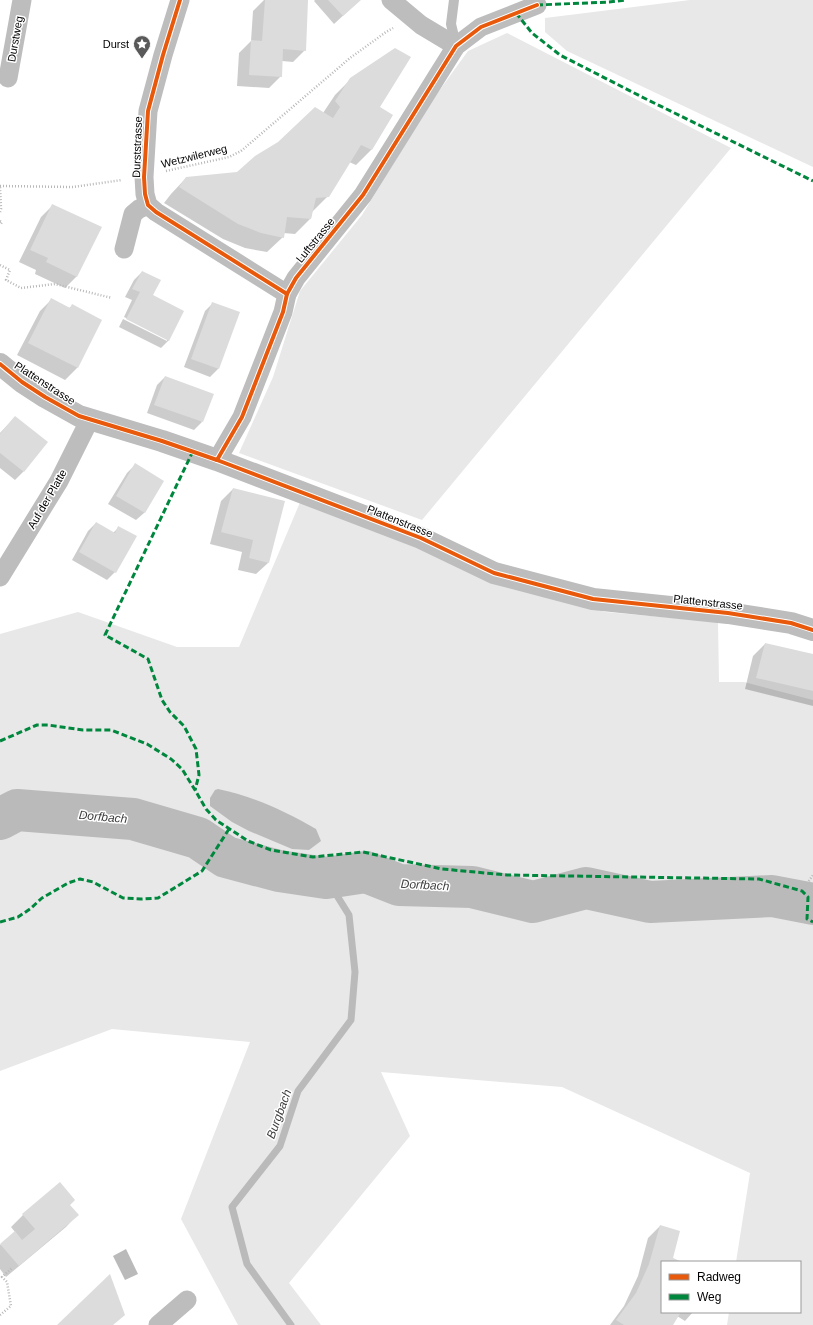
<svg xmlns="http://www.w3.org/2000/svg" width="813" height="1325" viewBox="0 0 813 1325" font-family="Helvetica,sans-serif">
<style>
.green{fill:#e8e8e8}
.water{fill:#bababa}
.shadow{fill:#0003}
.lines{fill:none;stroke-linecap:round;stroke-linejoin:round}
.stream{stroke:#bababa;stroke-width:7}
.river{stroke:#bababa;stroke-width:42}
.building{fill:#dcdcdc}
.path{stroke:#b8b8b8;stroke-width:2.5;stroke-dasharray:1 2;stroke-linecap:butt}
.service{stroke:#bdbdbd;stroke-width:10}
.minor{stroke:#bdbdbd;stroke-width:19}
.tertiary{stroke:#bdbdbd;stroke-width:22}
.quiet{stroke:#00873e;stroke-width:3;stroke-dasharray:6 3;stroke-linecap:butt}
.cycleway-casing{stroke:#fff;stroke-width:6}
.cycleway{stroke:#e8590c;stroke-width:4}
.labels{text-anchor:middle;stroke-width:3;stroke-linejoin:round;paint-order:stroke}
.street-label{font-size:11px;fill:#000;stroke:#fff}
.poi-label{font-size:11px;fill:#000;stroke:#fff;text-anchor:end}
.water-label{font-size:12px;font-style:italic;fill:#3e3e3e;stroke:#fff}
</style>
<rect width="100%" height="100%" fill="#fff"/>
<g class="green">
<path d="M690,0H813V167L567,51L545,32V18Z"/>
<path d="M507,33L731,148L422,520L239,453L273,377L300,291L362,215L431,102L468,51Z"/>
<path d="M301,500L396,537L497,583L605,612L718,622L719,682H744L813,700V1325H727L729,1312H800V1262H736L750,1173L562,1087L381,1072L410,1136L289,1283L321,1325H238L181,1219L250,1042L112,1029L0,1071V634L78,612L177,647H239Z"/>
</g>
<g class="water">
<path d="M218,789C253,796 285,811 316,829L321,841L309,850L292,849L249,831L232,822L210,806V798L215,790Z"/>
<path d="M126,1249L138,1274L125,1280L113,1256Z"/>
</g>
<g class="shadow">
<path d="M264,0H291L305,50L293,62L282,61L281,76L269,88L237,86L239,53L251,41L253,11Z"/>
<path d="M315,0H360L334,24L314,1Z"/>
<path d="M351,79L378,108L371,150L356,165L349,162L328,196L312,212L311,218L295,234L283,233V237L267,252L245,248L223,239L164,203L171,194L186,178L237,173L323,113L335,95Z"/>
<path d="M53,205L77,276L65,288L35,274L36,270L19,262L41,217Z"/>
<path d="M142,272L169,340L161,348L119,327L123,319L167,341V338L124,317L132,300L125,297L134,280Z"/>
<path d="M52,299L69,308L72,306L101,320L77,368L65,380L17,355L40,311Z"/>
<path d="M213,303L239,313L218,369L210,377L184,367L205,311Z"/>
<path d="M165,377L202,422L194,430L147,413L157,385Z"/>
<path d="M15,417L46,442L23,472L15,480L0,468V433Z"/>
<path d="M135,465L162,481L144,513L136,520L108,504L127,473Z"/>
<path d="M233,489L268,563L256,574L238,570L242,552L210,544L221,501Z"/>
<path d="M96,523L113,533L119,527L115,572L107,580L72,560L88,531Z"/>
<path d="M765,644L813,655V706L745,689L753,656Z"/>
<path d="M69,1205L77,1215L66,1227L6,1277L0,1269V1245L15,1232L11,1227L23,1215Z"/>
<path d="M660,1226L672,1258L680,1262H662V1312H693L685,1321L677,1316L671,1325H610L624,1306L638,1276L648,1238Z"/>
</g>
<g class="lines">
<path class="stream" d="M291,1325L247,1264L232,1207L280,1146L298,1091L351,1020L355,972L349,915L326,878"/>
<path class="river" d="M0,819L17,810L133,819L198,838L226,857L279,871L326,878L366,872L399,885L472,887L533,902L586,888L650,902L772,896L813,904"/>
</g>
<g class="building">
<path d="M265,0H308L306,51L283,49L282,77L249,75L251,40L262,41Z"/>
<path d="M328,0H361L343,16Z"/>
<path d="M395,48L411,57L380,107L393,115L372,150L361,145L329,197L316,198L311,219L287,217L284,238L261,233L238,224L179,187L186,177L237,172L255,156L278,142L315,107L333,118L340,107L335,101L350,78Z"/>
<path d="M52,204L102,227L77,277L46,262L48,258L30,250Z"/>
<path d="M142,271L161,280L153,295L184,311L169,341L126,319L140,292L132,289Z"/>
<path d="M51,298L70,308L72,304L102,320L78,368L28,343Z"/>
<path d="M212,302L240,312L219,369L191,359Z"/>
<path d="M165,376L214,394L203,422L154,405Z"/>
<path d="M15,416L48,442L24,472L0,453V434Z"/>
<path d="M135,463L164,481L145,513L116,496Z"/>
<path d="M233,488L285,501L269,563L249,558L253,540L221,532Z"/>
<path d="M96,522L115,533L118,526L137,536L116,573L79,552Z"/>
<path d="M765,643L813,654V691L756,678Z"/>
<path d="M60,1182L75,1200L70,1205L79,1215L19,1266L0,1244L15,1231L22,1240L35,1229L22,1214Z"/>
<path d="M660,1225L680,1231L673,1258L682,1262H662V1312H681L673,1325H624L616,1320L636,1293L649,1264Z"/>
<path d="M110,1274L125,1315L113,1325H57Z"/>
</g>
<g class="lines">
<g class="path">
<path d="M166,171L229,157L241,151L350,58L386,32L393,28"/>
<path d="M0,186L73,187L122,180"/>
<path d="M0,212L1,209L0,186"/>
<path d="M0,221L2,222L0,225"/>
<path d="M0,265L10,270L6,280L21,288L55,284L112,298"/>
<path d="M802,891L813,875"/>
<path d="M0,1315L11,1306L7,1282L2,1277L12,1268"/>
</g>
<path class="service" d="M454,0L451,24L456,45"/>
<g class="minor">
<path d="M180,0L163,55L148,111L144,177L145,194L148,205L156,212L287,294"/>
<path d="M391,0L421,25L456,46"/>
<path d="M8,78L22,0"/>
<path d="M124,249L133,214L139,209L148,205"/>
<path d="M217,460L242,417L283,312L287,294L296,278L363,195L456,46L481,27L537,5"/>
<path d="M0,577L59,481L90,419"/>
<path d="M158,1325L187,1300"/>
</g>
<path class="tertiary" d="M0,364L22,382L45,397L79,416L162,441L217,460L421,538L494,573L593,599L728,613L791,623L813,630"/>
<g class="quiet">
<path d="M537,5L609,2L625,0"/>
<path d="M516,13L532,33L560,55L644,98L813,181"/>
<path d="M193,451L105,635L148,659L162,700L170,712L184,726L196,749L199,775L195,790"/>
<path d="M0,741L37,725H48L83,730H111L147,744L171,759L182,769L195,790L206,809L216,820L248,841L271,850L313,857L363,852L442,869L507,875L759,879L802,891L808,897L807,919L813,922"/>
<path d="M0,922L18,917L30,909L42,898L68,883L80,879L93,882L123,898L141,899L158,898L202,871L229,829"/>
</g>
<g class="cycleway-casing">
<g id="cycleway">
<path d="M180,0L163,55L148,111L144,177L145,194L148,205L156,212L287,294"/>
<path d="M0,364L22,382L45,397L79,416L162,441L217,460L421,538L494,573L593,599L728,613L791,623L813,630"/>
<path d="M217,460L242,417L283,312L287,294L296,278L363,195L456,46L481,27L537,5"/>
</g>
</g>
<use href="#cycleway" class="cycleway"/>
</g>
<defs>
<g id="sight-pin" transform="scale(0.9)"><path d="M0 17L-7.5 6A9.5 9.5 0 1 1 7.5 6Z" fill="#595959" stroke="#fff"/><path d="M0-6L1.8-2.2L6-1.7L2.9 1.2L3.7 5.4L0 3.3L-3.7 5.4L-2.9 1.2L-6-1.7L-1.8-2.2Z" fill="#fff"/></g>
</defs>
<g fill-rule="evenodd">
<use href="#sight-pin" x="142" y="44"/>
</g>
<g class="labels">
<g class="street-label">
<text transform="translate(15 39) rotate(-80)" y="4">Durstweg</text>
<text transform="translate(137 147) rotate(-88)" y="4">Durststrasse</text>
<text transform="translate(194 156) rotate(-14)" y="4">Wetzwilerweg</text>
<text transform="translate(315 240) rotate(-51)" y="4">Luftstrasse</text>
<text transform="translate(45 383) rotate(33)" y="4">Plattenstrasse</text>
<text transform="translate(47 499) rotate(-60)" y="4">Auf der Platte</text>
<text transform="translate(400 521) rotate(22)" y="4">Plattenstrasse</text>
<text transform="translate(708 602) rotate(6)" y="4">Plattenstrasse</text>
</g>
<g class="poi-label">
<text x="129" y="48">Durst</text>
</g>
<g class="water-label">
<text transform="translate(103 817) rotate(5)" y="4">Dorfbach</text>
<text transform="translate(425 885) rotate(3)" y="4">Dorfbach</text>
<text transform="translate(279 1114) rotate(-70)" y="4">Burgbach</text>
</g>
</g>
<rect x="661" y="1261" width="140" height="52" fill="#ffffff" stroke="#999999"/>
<rect x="669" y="1274" width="20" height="6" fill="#e8590c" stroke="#999999"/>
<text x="697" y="1281" font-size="12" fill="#000000">Radweg</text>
<rect x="669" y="1294" width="20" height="6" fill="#00873e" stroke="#999999"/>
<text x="697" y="1301" font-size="12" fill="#000000">Weg</text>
</svg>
